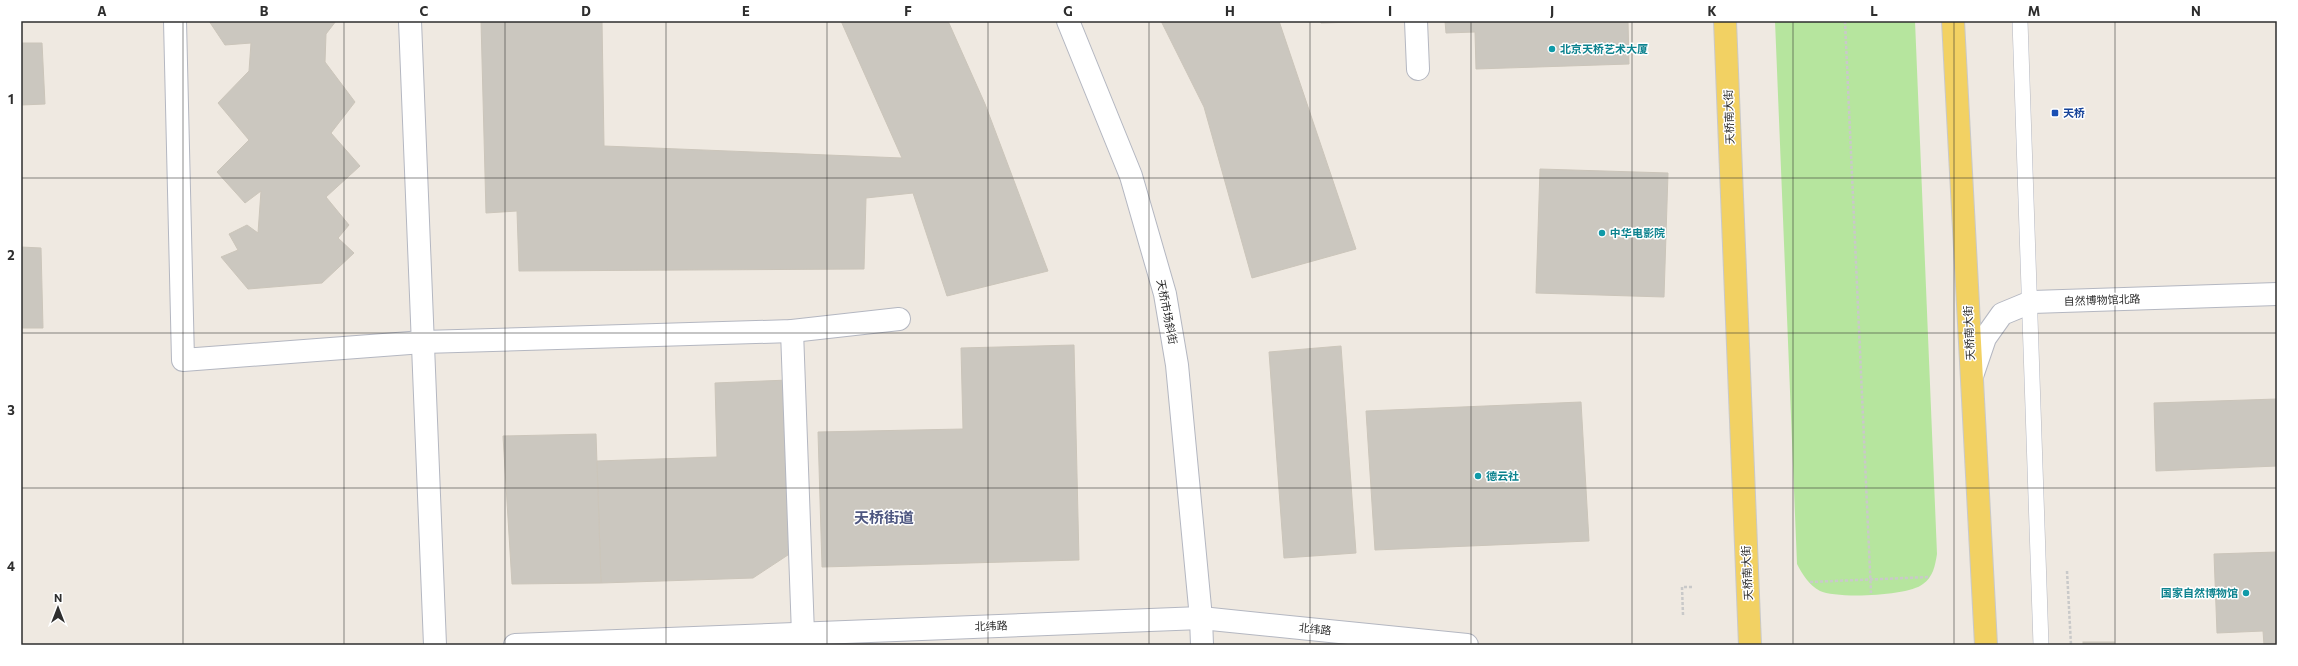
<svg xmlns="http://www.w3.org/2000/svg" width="2298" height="666" viewBox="0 0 2298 666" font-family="Commissioner,'Noto Sans SC',sans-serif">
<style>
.green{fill:#b6e59e}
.building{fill:#cbc7bf;stroke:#cbc5ba}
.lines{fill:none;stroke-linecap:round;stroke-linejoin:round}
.service-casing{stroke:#b4b7c1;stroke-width:16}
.pedestrian-casing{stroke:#b4b7c1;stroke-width:24}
.minor-casing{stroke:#b4b7c1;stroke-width:24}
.tertiary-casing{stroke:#b4b7c1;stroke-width:24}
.primary-casing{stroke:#c9c9c9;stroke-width:24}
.path{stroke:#c9c9c9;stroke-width:2.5;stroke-dasharray:3 2;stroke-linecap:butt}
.service{stroke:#fff;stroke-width:15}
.pedestrian{stroke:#fff;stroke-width:22}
.minor{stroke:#fff;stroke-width:22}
.tertiary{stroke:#fff;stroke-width:22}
.primary{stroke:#f2d163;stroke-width:22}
.grid{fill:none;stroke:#2e2e2e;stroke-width:1;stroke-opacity:0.55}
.culture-dot{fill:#0f9aa8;stroke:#fff;stroke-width:1.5}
.transit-dot{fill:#1a4fb4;stroke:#fff;stroke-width:1.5}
.labels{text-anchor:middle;stroke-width:3;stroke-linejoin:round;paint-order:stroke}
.culture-label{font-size:11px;font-weight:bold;fill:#0d838f;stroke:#fff;text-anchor:start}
.transit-label{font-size:11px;font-weight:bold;fill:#164399;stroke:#fff;text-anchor:start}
.street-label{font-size:11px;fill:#2e2e2e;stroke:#fff}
.district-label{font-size:15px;font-weight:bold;fill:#4d5680;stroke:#fff}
.neatline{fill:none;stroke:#2e2e2e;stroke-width:1.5}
.grid-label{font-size:13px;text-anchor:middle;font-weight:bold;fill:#2e2e2e}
</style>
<rect width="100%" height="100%" fill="#efe9e1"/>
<path class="green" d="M1775,21H1915L1937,554C1935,566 1933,577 1923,584C1909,596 1837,599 1820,591C1809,585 1802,574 1797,564Z"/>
<g class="building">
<path d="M209,21H336L326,34L325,62L355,102L331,133L360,166L326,197L349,225L338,238L354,253L322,283L248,289L221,257L238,250L229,234L247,225L258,233L261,191L245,203L217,172L249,140L218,103L249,71L251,43L225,45Z"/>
<path d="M481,21H602L604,146L902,158L841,21H948L985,104L1048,271L947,296L913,193L866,198L864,269L519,271L517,211L486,213Z"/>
<path d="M1161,21H1279L1356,249L1252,278L1204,107Z"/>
<path d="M1320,21H1391L1321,23Z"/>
<path d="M1445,21H1628L1629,64L1476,69L1475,32L1446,33Z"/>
<path d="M21,43H42L45,104L21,105Z"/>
<path d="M1540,169L1668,173L1664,297L1536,293Z"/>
<path d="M21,247L41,248L43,328H21Z"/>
<path d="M1074,345L1079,560L822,567L818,432L963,429L961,348Z"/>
<path d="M1341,346L1356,553L1284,558L1269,352Z"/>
<path d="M788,380L794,551L753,578L601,583L597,461L717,457L715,383Z"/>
<path d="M2277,399V466L2156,471L2154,403Z"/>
<path d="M1581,402L1589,541L1375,550L1366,411Z"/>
<path d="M596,434L601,583L512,584L503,436Z"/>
<path d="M2277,552V645H2264L2263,631L2217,633L2214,554Z"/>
<rect x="2083" y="642" width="31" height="3"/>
</g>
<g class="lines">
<g class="service-casing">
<path id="service" d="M2020,21L2041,645"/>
</g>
<g class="pedestrian-casing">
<path id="pedestrian" d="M1068,21L1131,176L1165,294L1177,365L1201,618"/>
</g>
<g class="minor-casing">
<g id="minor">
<path d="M175,21L183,360L423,342L792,331L899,319"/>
<path d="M1416,21L1418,69"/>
<path d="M792,331L803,634"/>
<path d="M1972,376L1985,338L2002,314L2031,302L2277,294"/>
</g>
</g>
<g class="tertiary-casing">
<g id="tertiary">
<path d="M410,21L435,645"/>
<path d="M1201,618L1202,645"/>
<path d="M515,645L1201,618L1467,645"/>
</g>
</g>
<g class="primary-casing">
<g id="primary">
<path d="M1725,21L1750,645"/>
<path d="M1953,21L1986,645"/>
</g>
</g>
<g class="path">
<path d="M1845,21L1871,593"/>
<path d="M2067,571L2071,645"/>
<path d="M1810,582L1929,577"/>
<path d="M1683,615L1682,587H1692"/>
</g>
<use href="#service" class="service"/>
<use href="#pedestrian" class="pedestrian"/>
<use href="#minor" class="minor"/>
<use href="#tertiary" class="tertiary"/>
<use href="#primary" class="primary"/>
</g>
<path class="grid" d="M183,21V645M344,21V645M505,21V645M666,21V645M827,21V645M988,21V645M1149,21V645M1310,21V645M1471,21V645M1632,21V645M1793,21V645M1954,21V645M2115,21V645M21,178H2277M21,333H2277M21,488H2277"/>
<g class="culture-dot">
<circle cx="1552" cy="49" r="4"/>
<circle cx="1602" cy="233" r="4"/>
<circle cx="1478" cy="476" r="4"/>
<circle cx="2246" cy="593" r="4"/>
</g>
<rect class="transit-dot" x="2051" y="109" width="8" height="8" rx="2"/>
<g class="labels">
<g class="culture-label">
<text x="1560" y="53">北京天桥艺术大厦</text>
<text x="1610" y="237">中华电影院</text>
<text x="1486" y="480">德云社</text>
<text x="2238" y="597" text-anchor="end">国家自然博物馆</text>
</g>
<g class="transit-label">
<text x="2063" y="117">天桥</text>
</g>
<g class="street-label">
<text transform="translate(1729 117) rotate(-92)" y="4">天桥南大街</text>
<text transform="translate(2102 300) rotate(-2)" y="4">自然博物馆北路</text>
<text transform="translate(1167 312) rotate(79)" y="4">天桥市场斜街</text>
<text transform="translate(1969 333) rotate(-93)" y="4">天桥南大街</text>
<text transform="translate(1747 573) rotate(-93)" y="4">天桥南大街</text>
<text transform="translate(991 626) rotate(-2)" y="4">北纬路</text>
<text transform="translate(1315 629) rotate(6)" y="4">北纬路</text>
</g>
<g class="district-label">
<text x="884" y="523">天桥街道</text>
</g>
</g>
<rect width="2298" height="666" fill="none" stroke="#ffffff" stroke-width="44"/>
<g transform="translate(58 608)" stroke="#ffffff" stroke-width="3" paint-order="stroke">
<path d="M0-3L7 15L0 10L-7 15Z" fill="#2e2e2e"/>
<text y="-6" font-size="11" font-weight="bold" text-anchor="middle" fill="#2e2e2e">N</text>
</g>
<rect x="22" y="22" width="2254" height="622" class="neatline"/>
<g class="grid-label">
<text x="102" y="16">A</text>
<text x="264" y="16">B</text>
<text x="424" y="16">C</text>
<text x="586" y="16">D</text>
<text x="746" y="16">E</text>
<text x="908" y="16">F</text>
<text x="1068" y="16">G</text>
<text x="1230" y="16">H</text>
<text x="1390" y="16">I</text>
<text x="1552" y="16">J</text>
<text x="1712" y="16">K</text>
<text x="1874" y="16">L</text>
<text x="2034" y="16">M</text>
<text x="2196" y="16">N</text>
<text x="11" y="104">1</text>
<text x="11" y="260">2</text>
<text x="11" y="415">3</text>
<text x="11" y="571">4</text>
</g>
</svg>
